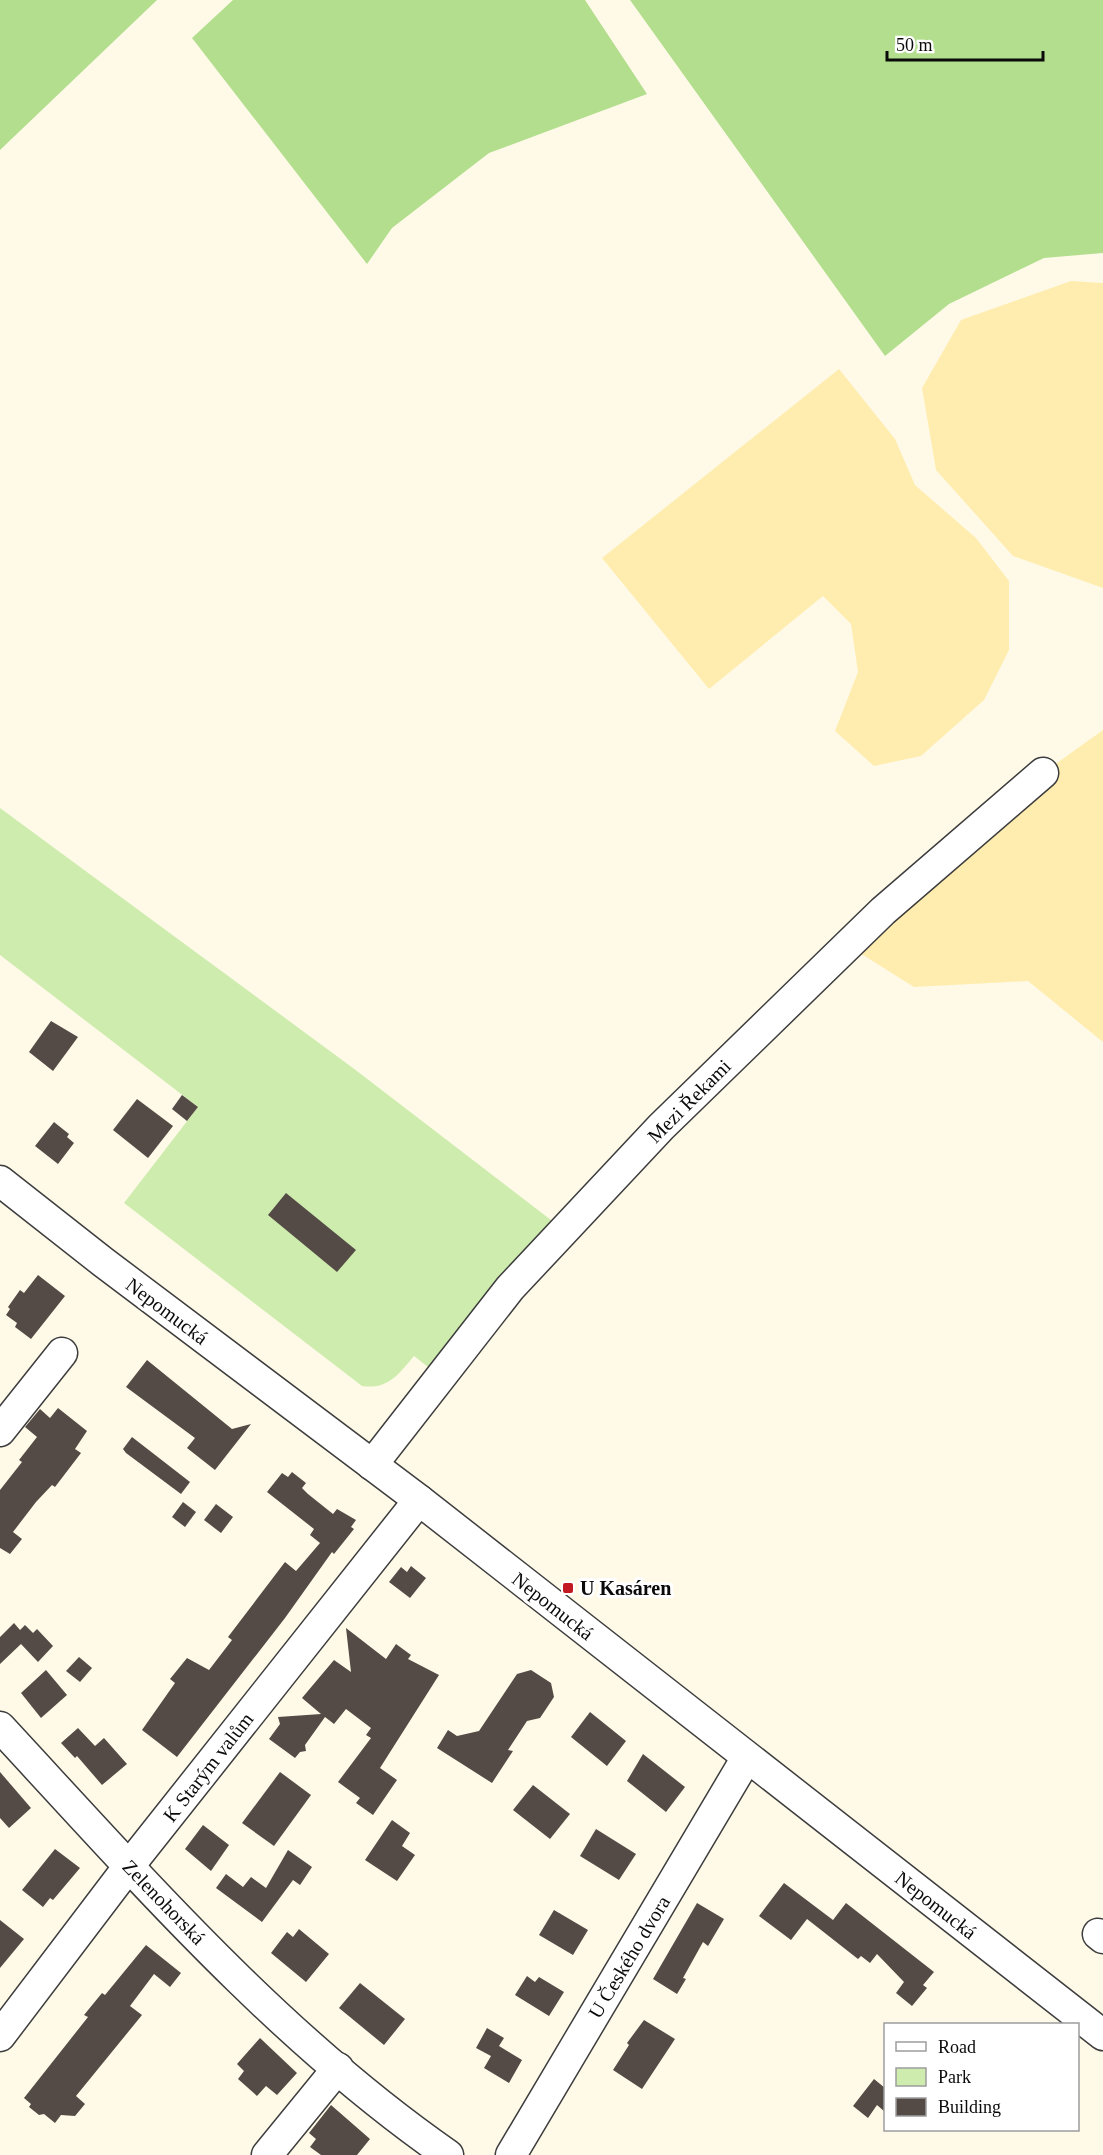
<svg xmlns="http://www.w3.org/2000/svg" width="1103" height="2155" viewBox="0 0 1103 2155" font-family="'Times New Roman',serif">
<style>
.green{fill:#cfecaf}
.forest{fill:#b2de8d}
.sand{fill:#ffedb0}
.building{fill:#544b46}
.lines{fill:none;stroke-linecap:round;stroke-linejoin:round}
.minor-casing{stroke:#3d3d3d;stroke-width:33}
.minor{stroke:#fff;stroke-width:30}
.poi-dot{fill:#c31922;stroke:#fff;stroke-width:2}
.labels{text-anchor:middle;stroke-width:6;stroke-linejoin:round;paint-order:stroke}
.street-label{font-size:20px;fill:#0a0a0a;stroke:#fff}
.poi-label{font-size:20px;font-weight:bold;fill:#0a0a0a;stroke:#fff;text-anchor:start}
</style>
<rect width="100%" height="100%" fill="#fffae8"/>
<path class="green" d="M0,808L353,1068L564,1230L442,1378L414,1356C399,1374 388,1390 362,1386L124,1203L198,1107L0,955Z"/>
<g class="forest">
<path d="M0,0H157L0,150Z"/>
<path d="M233,0H585L647,94L489,153L392,228L367,264L192,38Z"/>
<path d="M630,0H1103V253L1044,258L949,304L885,356Z"/>
</g>
<g class="sand">
<path d="M1071,281L1103,283V588L1013,556L936,470L922,388L961,320Z"/>
<path d="M839,369L895,439L915,485L976,538L1009,581V650L984,700L921,756L874,766L835,731L858,672L851,624L823,596L709,689L602,558Z"/>
<path d="M1103,730V1042L1028,981L914,987L847,945L1043,773Z"/>
</g>
<g class="building">
<path d="M51,1021L78,1037L53,1071L29,1052Z"/>
<path d="M182,1095L198,1107L187,1121L172,1109Z"/>
<path d="M137,1099L173,1126L148,1158L113,1130Z"/>
<path d="M54,1122L69,1134L67,1137L74,1143L58,1164L35,1146Z"/>
<path d="M286,1193L356,1250L337,1272L268,1215Z"/>
<path d="M38,1275L65,1296L31,1339L15,1327L17,1323L6,1315L10,1309L8,1307L20,1290L24,1293Z"/>
<path d="M147,1360L232,1429L251,1424L215,1470L187,1448L195,1438L126,1387Z"/>
<path d="M58,1408L87,1431L75,1449L81,1453L55,1487L52,1485L36,1502L13,1532L22,1539L10,1554L0,1548V1490L22,1462L19,1460L37,1437L25,1427L40,1409L50,1418Z"/>
<path d="M132,1437L190,1482L181,1494L126,1453L123,1449Z"/>
<path d="M292,1472L306,1483L302,1488L308,1494L333,1514L337,1509L356,1520L351,1527L354,1529L334,1554L332,1552L285,1618L177,1757L142,1730L175,1683L170,1679L187,1658L209,1670L232,1640L228,1637L285,1562L296,1571L320,1543L310,1535L314,1529L267,1492L282,1473L288,1477Z"/>
<path d="M183,1502L196,1512L185,1527L172,1517Z"/>
<path d="M216,1504L233,1517L221,1533L204,1520Z"/>
<path d="M411,1566L426,1578L410,1598L389,1582L401,1567L407,1572Z"/>
<path d="M14,1623L20,1630L25,1625L33,1633L37,1629L53,1646L38,1662L21,1644L0,1664V1637Z"/>
<path d="M346,1628L386,1659L396,1644L411,1655L408,1659L439,1675L380,1768L397,1780L373,1815L356,1803L360,1798L338,1782L371,1738L366,1735L371,1728L346,1709L334,1724L325,1717L305,1745L306,1751L300,1752L295,1758L269,1739L280,1724L278,1717L321,1714L302,1698L334,1660L351,1672Z"/>
<path d="M79,1657L92,1668L80,1682L66,1671Z"/>
<path d="M46,1670L67,1695L41,1718L21,1693Z"/>
<path d="M531,1670L551,1683L554,1697L540,1718L527,1721L508,1750L513,1751L492,1783L437,1748L448,1730L457,1736L479,1731L517,1674Z"/>
<path d="M590,1712L626,1741L607,1766L571,1737Z"/>
<path d="M78,1728L95,1746L104,1738L127,1764L102,1785L77,1756L75,1758L61,1743Z"/>
<path d="M643,1754L685,1787L666,1812L627,1781Z"/>
<path d="M0,1772L31,1808L9,1828L0,1818Z"/>
<path d="M280,1772L311,1795L274,1846L242,1823Z"/>
<path d="M533,1785L570,1814L550,1839L513,1810Z"/>
<path d="M392,1820L410,1833L402,1846L415,1855L397,1881L365,1860Z"/>
<path d="M203,1825L229,1845L211,1871L185,1849Z"/>
<path d="M596,1829L636,1854L619,1880L580,1856Z"/>
<path d="M55,1849L80,1868L53,1900L50,1898L43,1907L22,1890Z"/>
<path d="M288,1850L312,1867L300,1885L293,1880L262,1922L216,1888L226,1874L243,1887L251,1877L266,1888Z"/>
<path d="M784,1883L833,1920L846,1903L934,1972L923,1985L927,1988L912,2006L896,1993L904,1982L877,1954L870,1963L861,1956L858,1959L807,1919L791,1940L759,1916Z"/>
<path d="M697,1903L724,1919L708,1946L703,1942L683,1978L686,1979L677,1994L653,1979Z"/>
<path d="M554,1910L588,1930L573,1955L539,1935Z"/>
<path d="M0,1920L24,1939L0,1968Z"/>
<path d="M299,1929L329,1954L306,1982L271,1953L287,1932L293,1937Z"/>
<path d="M146,1945L181,1973L170,1987L154,1974L130,2006L142,2015L76,2096L85,2104L75,2116L61,2115L55,2123L44,2114L39,2115L29,2107L31,2104L24,2098L88,2017L84,2015L102,1993L105,1995Z"/>
<path d="M527,1976L535,1982L539,1977L564,1992L549,2016L515,1995Z"/>
<path d="M360,1983L405,2019L384,2045L339,2008Z"/>
<path d="M644,2020L675,2039L642,2089L613,2070L629,2045L627,2043Z"/>
<path d="M487,2028L504,2038L499,2046L522,2060L509,2083L484,2068L491,2056L476,2048Z"/>
<path d="M260,2038L297,2073L277,2095L266,2086L257,2096L238,2079L244,2071L237,2064Z"/>
<path d="M874,2079L885,2088V2112L877,2105L868,2118L853,2106Z"/>
<path d="M331,2105L370,2139L357,2155H321L310,2147L316,2139L309,2133Z"/>
</g>
<g class="lines">
<g class="minor-casing">
<g id="minor">
<path d="M0,1181L103,1262L419,1500L1103,2035"/>
<path d="M0,1431L62,1353"/>
<path d="M372,1465L510,1288L661,1127L883,911L1043,773"/>
<path d="M0,1727C140,1878 278,2037 448,2155"/>
<path d="M1098,1934L1103,1938"/>
<path d="M0,2036L129,1866L419,1500"/>
<path d="M267,2155L338,2068"/>
<path d="M511,2155L746,1759"/>
</g>
</g>
<use href="#minor" class="minor"/>
</g>
<rect class="poi-dot" x="562" y="1582" width="12" height="12" rx="3"/>
<g class="labels">
<g class="street-label">
<text transform="translate(689 1101) rotate(-45)" y="7">Mezi Řekami</text>
<text transform="translate(167 1311) rotate(37)" y="7">Nepomucká</text>
<text transform="translate(553 1606) rotate(38)" y="7">Nepomucká</text>
<text transform="translate(208 1767) rotate(-52)" y="7">K Starým valům</text>
<text transform="translate(164 1902) rotate(46)" y="7">Zelenohorská</text>
<text transform="translate(936 1905) rotate(38)" y="7">Nepomucká</text>
<text transform="translate(629 1957) rotate(-59)" y="7">U Českého dvora</text>
</g>
<g class="poi-label">
<text x="580" y="1595">U Kasáren</text>
</g>
</g>
<rect x="884" y="2023" width="195" height="108" fill="#ffffff" stroke="#9d9d9d" stroke-width="1.5"/>
<rect x="896" y="2042" width="30" height="9" fill="#ffffff" stroke="#9d9d9d" stroke-width="1.5"/>
<text x="938" y="2053" font-size="18" fill="#0a0a0a">Road</text>
<rect x="896" y="2068" width="30" height="18" fill="#cfecaf" stroke="#9d9d9d" stroke-width="1.5"/>
<text x="938" y="2083" font-size="18" fill="#0a0a0a">Park</text>
<rect x="896" y="2098" width="30" height="18" fill="#544b46" stroke="#9d9d9d" stroke-width="1.5"/>
<text x="938" y="2113" font-size="18" fill="#0a0a0a">Building</text>
<path d="M887 51v9h156v-9" fill="none" stroke="#0a0a0a" stroke-width="3"/>
<text x="896" y="51" font-size="18" fill="#0a0a0a" stroke="#ffffff" stroke-width="4.5" paint-order="stroke">50 m</text>
</svg>
